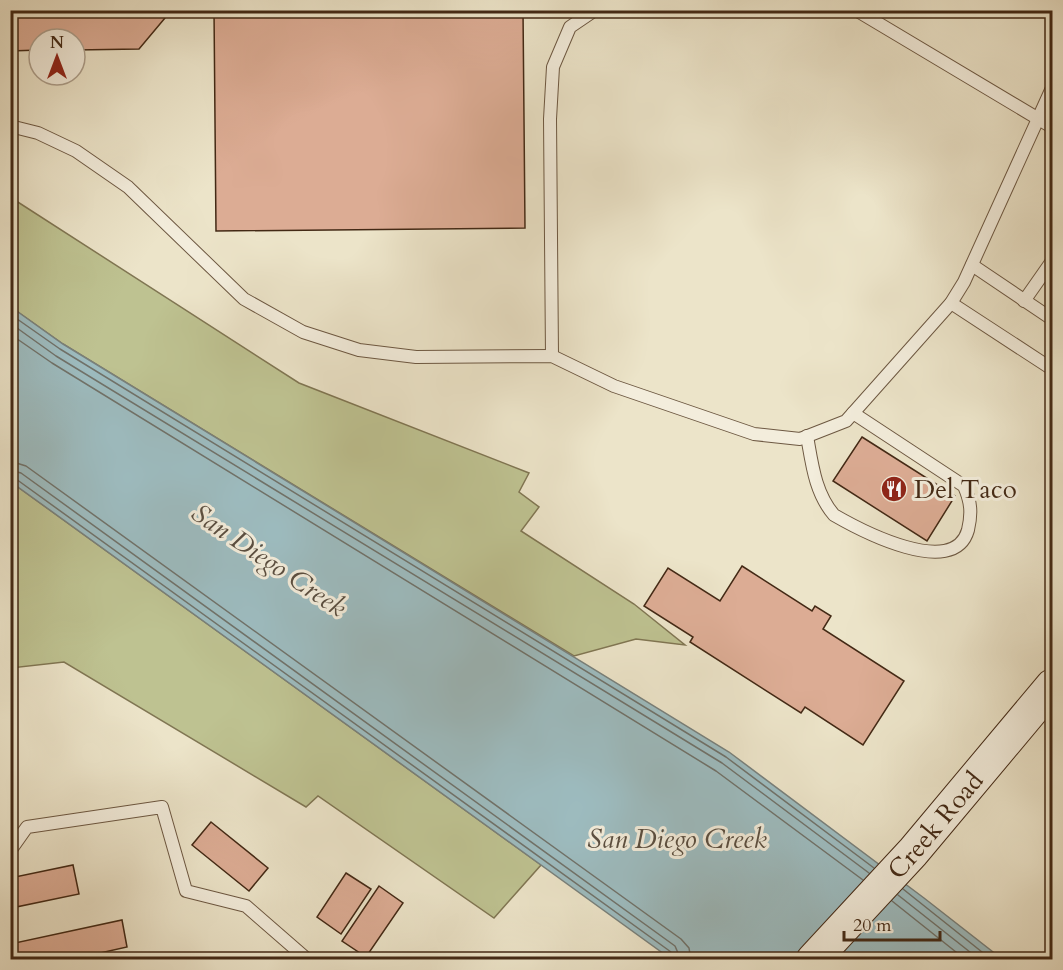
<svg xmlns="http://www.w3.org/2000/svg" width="1063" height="970" viewBox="0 0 1063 970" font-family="Cardo,serif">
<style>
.green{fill:#bec291;stroke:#807653;stroke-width:1.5}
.water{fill:#9dbcc0;stroke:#79817c;stroke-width:1.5}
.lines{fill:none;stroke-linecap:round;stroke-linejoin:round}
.shore{stroke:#70726a;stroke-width:1.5}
.building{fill:#dcac94;stroke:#432915;stroke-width:1.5}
.lane-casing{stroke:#6d5842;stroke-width:14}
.secondary-casing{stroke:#432915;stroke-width:35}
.lane{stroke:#f3eddc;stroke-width:12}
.secondary{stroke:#f3eddc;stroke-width:33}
.labels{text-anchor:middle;stroke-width:6;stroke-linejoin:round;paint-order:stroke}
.poi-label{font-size:26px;fill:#432915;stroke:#f3eddc;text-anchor:start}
.street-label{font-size:26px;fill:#432915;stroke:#f3eddc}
.water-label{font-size:27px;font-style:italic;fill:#5a4e40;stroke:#f3eddc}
</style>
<rect width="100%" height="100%" fill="#ece4c9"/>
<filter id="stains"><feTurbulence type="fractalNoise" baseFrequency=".00333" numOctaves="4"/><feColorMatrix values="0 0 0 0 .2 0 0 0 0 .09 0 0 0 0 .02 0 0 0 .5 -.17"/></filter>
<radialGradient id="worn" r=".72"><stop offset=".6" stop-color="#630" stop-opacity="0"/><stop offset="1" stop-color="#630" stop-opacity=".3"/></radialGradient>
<g class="green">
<path d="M10,197L299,383L529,473L519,492L539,507L521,531L634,604L685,645L636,639L574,656L63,344L11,307Z"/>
<path d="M11,482L541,865L494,918L318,796L306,807L64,662L11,668Z"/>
</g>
<path class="water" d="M11,307L63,344L729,752L924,898L1002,959H671L11,482Z"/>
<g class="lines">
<g class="shore">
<path d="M10,314L60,349L726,757L874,868"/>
<path d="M10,323L56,356L722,763L869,873"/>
<path d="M10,334L52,363L716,771L863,880"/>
<path d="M10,461L26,466L681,939L689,948L691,960"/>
<path d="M10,470L21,473L675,946L681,960"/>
<path d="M10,478L16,479L671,952L674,960"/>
<path d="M903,889L992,960"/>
<path d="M898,895L980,960"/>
<path d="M892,901L966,960"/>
</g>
</g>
<g class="building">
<path d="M10,10H165V18L139,49L75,50V39H39V50L10,51Z"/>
<path d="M214,10H523L525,228L216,231Z"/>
<path d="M862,437L955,496L927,541L833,481Z"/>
<path d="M742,566L812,611L815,606L831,616L823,629L904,681L863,745L805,707L801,713L690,642L693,637L644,606L668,568L720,601Z"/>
<path d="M211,822L268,868L249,891L192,845Z"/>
<path d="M73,865L79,894L16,907L10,878Z"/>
<path d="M346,873L371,889L341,934L317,917Z"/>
<path d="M379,886L403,903L366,957L342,941Z"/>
<path d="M122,920L127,947L69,960H10V944Z"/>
</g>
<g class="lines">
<g class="lane-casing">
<g id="lane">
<path d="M856,10L1052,127"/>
<path d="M10,126L38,133L76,151L128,187L244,299L303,332L359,350L416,357L552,356L614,386L754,434L800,439L846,421L951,303L964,282L1052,88"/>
<path d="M972,265L1052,319"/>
<path d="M1024,301L1052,261"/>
<path d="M951,303L1052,369"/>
<path d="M552,356L550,119L553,67L570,27L595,10"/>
<path d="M807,436C812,464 815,493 834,515C860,530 954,580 968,530C972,513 971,502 964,486L853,413"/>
<path d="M10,851L27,827L162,807L186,891L246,906L308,960"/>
</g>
</g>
<g class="secondary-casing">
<g id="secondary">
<path id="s1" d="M813,960L913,852L1052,686"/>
</g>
</g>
<use href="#lane" class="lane"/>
<use href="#secondary" class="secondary"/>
</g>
<defs>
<g id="restaurant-disc" transform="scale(1.35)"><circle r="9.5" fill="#8f2418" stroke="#f3eddc"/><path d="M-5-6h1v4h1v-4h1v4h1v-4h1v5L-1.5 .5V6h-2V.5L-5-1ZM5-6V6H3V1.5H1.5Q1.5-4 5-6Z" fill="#fff"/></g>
</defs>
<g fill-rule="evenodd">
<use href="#restaurant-disc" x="894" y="489"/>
</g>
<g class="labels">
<g class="poi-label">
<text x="914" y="498">Del Taco</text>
</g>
<g class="street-label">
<text dy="9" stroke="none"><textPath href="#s1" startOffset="182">Creek Road</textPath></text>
</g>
<g class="water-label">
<text transform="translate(269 560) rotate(34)" y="9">San Diego Creek</text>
<text x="677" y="848">San Diego Creek</text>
</g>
</g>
<rect width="1063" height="970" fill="none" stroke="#ece4c9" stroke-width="36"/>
<rect x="12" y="12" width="1039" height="946" fill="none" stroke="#432915" stroke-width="3"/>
<rect x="18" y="18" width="1027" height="934" fill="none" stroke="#432915" stroke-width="1.5"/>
<g transform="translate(57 57)"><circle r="28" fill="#f3eddc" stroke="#ad9f8c" stroke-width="1.5"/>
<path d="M0-4.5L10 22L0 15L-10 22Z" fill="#8f2418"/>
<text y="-9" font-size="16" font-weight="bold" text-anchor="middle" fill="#432915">N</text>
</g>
<path d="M844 931v9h96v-9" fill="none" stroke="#432915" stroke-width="3"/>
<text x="853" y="931" font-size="18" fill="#432915" stroke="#f3eddc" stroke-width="4.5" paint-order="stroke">20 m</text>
<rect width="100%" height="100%" filter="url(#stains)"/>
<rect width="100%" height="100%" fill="url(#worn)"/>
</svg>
